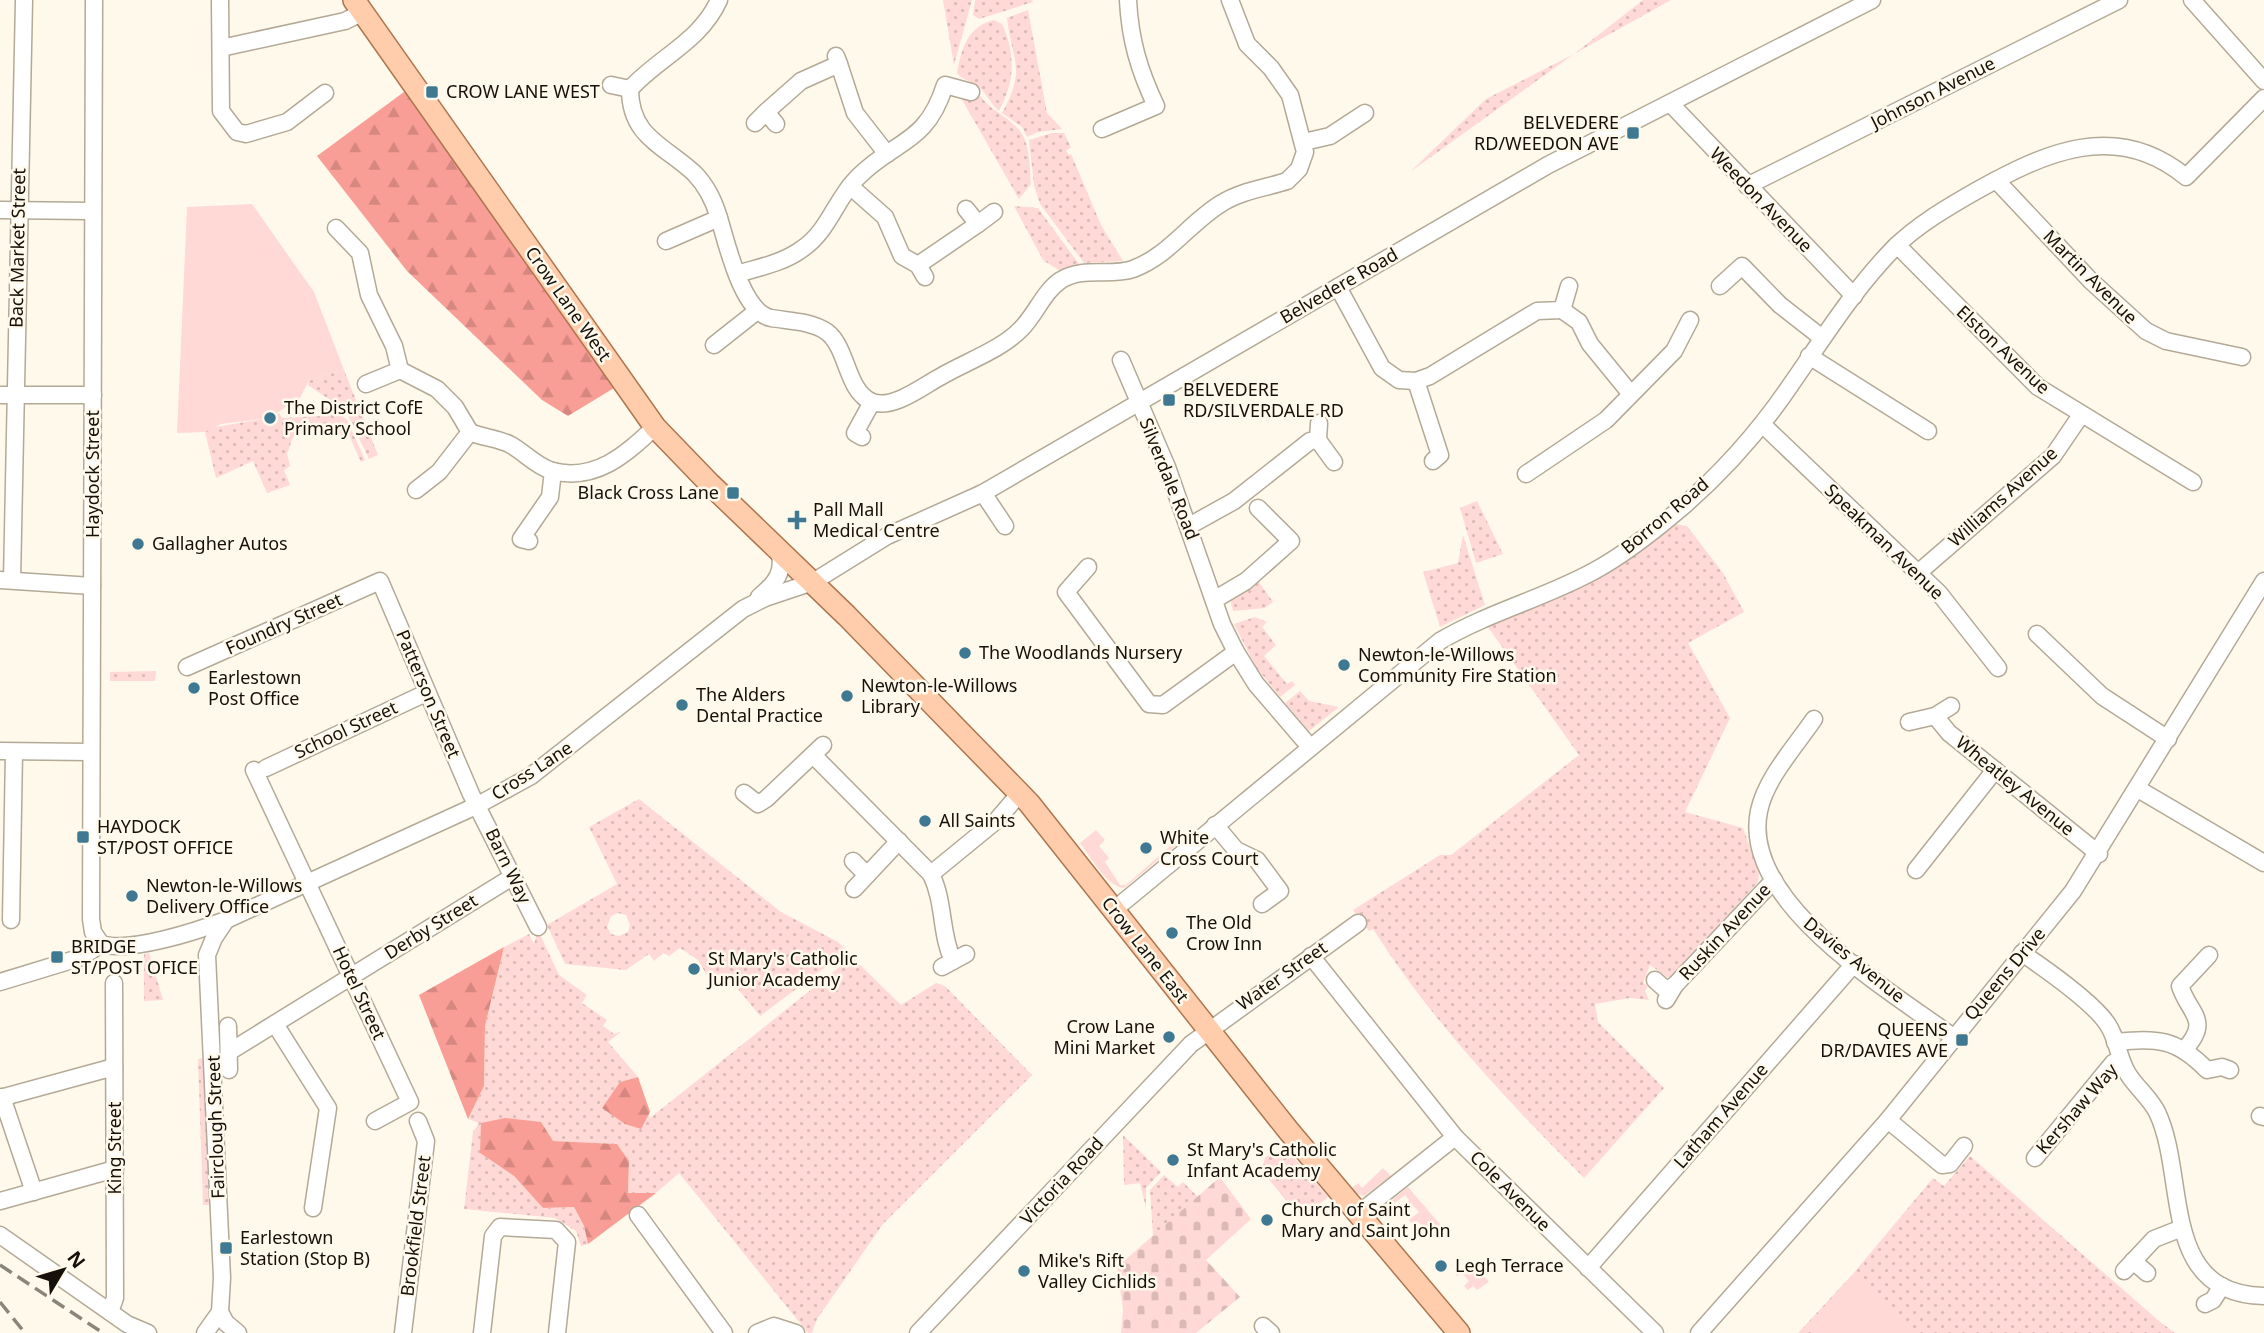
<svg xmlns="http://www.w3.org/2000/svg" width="2264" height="1333" viewBox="0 0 2264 1333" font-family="'Noto Sans',sans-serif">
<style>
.grass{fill:url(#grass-dots);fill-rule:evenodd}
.forest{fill:url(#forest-firs)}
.cemetery{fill:url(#cemetery-stones)}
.garden{fill:#ffd9d5}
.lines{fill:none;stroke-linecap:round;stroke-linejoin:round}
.minor-casing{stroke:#b3a996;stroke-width:19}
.major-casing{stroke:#ad7650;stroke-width:24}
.minor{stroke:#fff;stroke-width:16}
.major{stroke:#ffcdac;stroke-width:21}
.rail{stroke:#8a857b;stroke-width:3.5;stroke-dasharray:14 7;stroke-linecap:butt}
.poi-dot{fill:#3e7891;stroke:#fff9ec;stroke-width:2.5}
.labels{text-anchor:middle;stroke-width:5;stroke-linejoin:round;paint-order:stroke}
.poi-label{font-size:18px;fill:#15110a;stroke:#fff9ec;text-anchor:start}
.street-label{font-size:18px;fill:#15110a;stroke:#fff9ec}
</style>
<defs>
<pattern id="grass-dots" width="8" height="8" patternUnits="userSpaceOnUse" patternTransform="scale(1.75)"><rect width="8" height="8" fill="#ffd9d5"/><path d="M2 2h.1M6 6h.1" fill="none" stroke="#dab9b6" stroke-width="1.8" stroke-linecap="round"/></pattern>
<pattern id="forest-firs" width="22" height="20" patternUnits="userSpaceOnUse" patternTransform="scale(1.75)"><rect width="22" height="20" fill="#f99e96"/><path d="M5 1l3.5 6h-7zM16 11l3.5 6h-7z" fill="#d58780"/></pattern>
<pattern id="cemetery-stones" width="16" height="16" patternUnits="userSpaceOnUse" patternTransform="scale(1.75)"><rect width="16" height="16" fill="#ffd9d5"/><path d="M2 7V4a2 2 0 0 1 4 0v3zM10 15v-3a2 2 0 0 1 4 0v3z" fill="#dab9b6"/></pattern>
</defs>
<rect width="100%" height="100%" fill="#fff9ec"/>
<g class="grass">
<path d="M943,0H972L954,65Z"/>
<path d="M975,0H1032L1033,2L979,19L973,15Z"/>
<path d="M1643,0H1671L1574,54L1410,172L1486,99L1574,54Z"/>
<path d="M1028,10L1047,113L1062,129L1038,132L1027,137L1022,127L1002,113C1027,68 1012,62 1007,18Z"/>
<path d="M994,20L1002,24C1016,54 1015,82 999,111C989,103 986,91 976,85C969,80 962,80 957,73C961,49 968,26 994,20Z"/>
<path d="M976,90C991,113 1006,114 1020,131C1030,144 1030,168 1031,184L1019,199L961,98L970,100Z"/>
<path d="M1052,133H1064L1071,147L1066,151L1069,155L1071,154L1101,225L1123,261L1084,263L1040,204L1034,185L1029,140Z"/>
<path d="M1014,206L1038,208L1079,264L1060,271L1043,260Z"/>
<path d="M344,370L378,455L369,459L346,411L308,385L309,380Z"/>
<path d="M329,404L347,420L365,460L361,462L348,433L341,436L335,425L312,431L308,418L304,420L308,431L293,437L287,454L290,466L284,470L290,485L267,493L253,461L216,478L205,432L209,428L269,418L279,413L282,418L322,416Z"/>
<path d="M1477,501L1503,554L1476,563L1460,508Z"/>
<path d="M1670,523L1687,526L1723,573L1744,612L1688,643L1730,718L1685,812L1743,828L1759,872L1758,882L1673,977H1667L1650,965L1643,983L1648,986L1645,991L1649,1000L1630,998L1595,1004L1598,1022L1664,1088L1584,1178C1507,1100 1432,1022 1373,929L1369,931L1353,910L1440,855H1451L1579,755L1485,623Z"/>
<path d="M1463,535L1485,605L1440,627L1423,572L1458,563Z"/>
<path d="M1256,578L1273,602L1265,608L1233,611L1230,599Z"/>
<path d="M1255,617L1267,622L1262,627L1276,645L1264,656L1287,684L1292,681L1295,685L1280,697L1256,667L1234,624Z"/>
<path d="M156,671L155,681H110V672Z"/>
<path d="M1300,691L1309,701L1339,707L1309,731L1285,703Z"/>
<path d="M639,799L781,912L838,942L847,951L760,1016L725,973L711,982L698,960L680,948L669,956L663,953L654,961L649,954L626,970L565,964L547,925L617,884L589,827ZM618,913L626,915L630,925L628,932L619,936L611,934L607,927L611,916Z"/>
<path d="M538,930L559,975L587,995L582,1003L607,1020L603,1026L614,1034L622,1031L608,1042L638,1077L620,1082L640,1129L648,1114L650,1118L852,957L901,1005L936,983L945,986L1032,1075L883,1224L817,1319L812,1333H808L679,1173L656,1193H628L629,1161L617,1144L553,1141L480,1153L514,1176L543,1208L574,1207L584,1226L588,1244L581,1246L576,1231L555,1218L464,1209L473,1132L479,1123L468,1119L484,1086L485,1026L504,947L529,934L534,944Z"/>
<path d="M149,953L163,1000L144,1001V954Z"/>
<path d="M207,1057L210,1190L209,1205H203L198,1059Z"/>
<path d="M1123,1135L1161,1172L1146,1188V1208L1140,1183L1124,1185Z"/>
<path d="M1283,1150L1289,1152L1328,1197L1301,1219L1262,1171L1265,1157Z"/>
<path d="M1970,1156L2159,1321L2175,1333H1798L1852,1275L1933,1178L1944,1186Z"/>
<path d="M1164,1175L1178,1187L1183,1182L1198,1197L1153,1236L1150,1190Z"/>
</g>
<g class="forest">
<path d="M408,89L619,385L568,416L542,400L407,271L317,156Z"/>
<path d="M504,947L485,1026L484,1086L468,1119L419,995Z"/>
<path d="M638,1077L650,1112L641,1129L625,1124L602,1108L620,1082Z"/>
<path d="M505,1118L541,1122L553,1141L617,1144L629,1161L628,1193H656L588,1244L584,1226L574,1207L543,1208L514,1176L480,1153L481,1123Z"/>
</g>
<path class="cemetery" d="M1220,1177L1251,1219L1206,1260L1240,1297L1196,1333H1121L1123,1309L1117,1267Z"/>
<g class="garden">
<path d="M252,204L314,292L344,370L309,380L300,398L269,418L221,424L205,432L177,433L187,207Z"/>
<path d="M1096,830L1105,840L1099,846L1109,858L1105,862L1120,885H1126L1185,833L1188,836L1124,888C1107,887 1090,856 1080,843Z"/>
<path d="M1383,1168L1391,1176L1364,1196L1357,1194L1352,1188L1358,1183L1362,1188Z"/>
<path d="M1408,1187L1444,1229L1432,1238L1428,1234L1422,1236L1425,1229L1417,1221L1411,1223L1409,1220L1419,1212L1411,1203L1401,1211L1399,1209L1409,1200L1405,1195L1395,1203L1392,1200Z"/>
<path d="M1471,1261L1489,1282L1477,1290L1473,1286L1468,1290L1464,1286L1469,1281L1462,1273L1457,1276L1455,1274Z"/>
<path d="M1852,1275L1917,1333H1818L1809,1324Z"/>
</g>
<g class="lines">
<g class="minor-casing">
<g id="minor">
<path d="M94,0L91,919L93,932L101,944"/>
<path d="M220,0L221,111L237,132L246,134L287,122L325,93"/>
<path d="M719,0C700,42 659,57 630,89C630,137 664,145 694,173C706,185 714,201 719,218C727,244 742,312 771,318C788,321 812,321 827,332C848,348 846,391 872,402C893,410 923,386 940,377C965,362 1001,350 1021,329C1036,314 1044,291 1061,280C1084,266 1110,277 1133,269C1170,255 1190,222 1222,203C1241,191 1265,188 1287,181L1299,169L1305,152L1290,95L1271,68L1247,44L1230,0"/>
<path d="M2192,0L2264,81"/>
<path d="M221,48L345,21L363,12"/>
<path d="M839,64L855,113L887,154"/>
<path d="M611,85L630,89"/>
<path d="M1670,103L1854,296"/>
<path d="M766,112L801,81L839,64L836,56"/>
<path d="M755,123L766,112L776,124"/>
<path d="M1102,129L1156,106C1139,70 1130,40 1128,0"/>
<path d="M1304,142L1330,136L1365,113"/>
<path d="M1996,180L2091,281L2146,331L2166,341L2242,357"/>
<path d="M850,186L885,217L902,256L918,265L925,277"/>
<path d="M1747,186L2119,0"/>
<path d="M966,209L978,224L994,212"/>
<path d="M0,210L91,211"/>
<path d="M336,228L360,253L369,295L394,346L400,370"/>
<path d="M666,241L719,218"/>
<path d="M1897,245L2038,387L2193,482"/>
<path d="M918,265L978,224"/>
<path d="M737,274C760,267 783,263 802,249C829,231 836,198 858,177C896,139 926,145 945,85L971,92"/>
<path d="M1720,286L1742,266L1780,305L1821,337"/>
<path d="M1338,287L1382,368L1399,380L1416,381L1430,376L1537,311L1562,310L1569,286"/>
<path d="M1562,310L1579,322L1590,344L1630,393"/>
<path d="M714,345L757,311"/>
<path d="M1809,356L1928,431"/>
<path d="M1121,360L1167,467L1222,624L1236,652L1256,684L1310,747"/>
<path d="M1416,381L1440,455L1433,461"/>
<path d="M366,384L400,370L437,389L455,407L470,432L439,472L416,490"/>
<path d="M0,395H93"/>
<path d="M1319,423L1318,440L1334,462"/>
<path d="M1762,424L1939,593L1998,668"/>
<path d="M470,432C483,438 498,438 511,445C525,453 536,466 552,471C596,482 626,454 655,427"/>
<path d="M862,437L855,433L872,402"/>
<path d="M1526,474L1606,420L1674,351L1690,320"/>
<path d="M983,493L1005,526"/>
<path d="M1189,526L1234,501L1310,441L1318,440"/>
<path d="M529,541L521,539L550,497L553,471"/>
<path d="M1088,567L1066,592L1149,704L1163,705L1236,652"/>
<path d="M1918,573L2053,456L2081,415"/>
<path d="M0,580L92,586"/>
<path d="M12,580L24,0"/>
<path d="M759,597C776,583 785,572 779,550"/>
<path d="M1214,600L1246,581L1291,541L1258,508"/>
<path d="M2037,634L2102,696L2168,739"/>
<path d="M187,667L380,581L471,794L538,927"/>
<path d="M1935,716L1949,733L2099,854"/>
<path d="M1814,719C1795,747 1766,778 1759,811C1740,903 1891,991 1953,1037"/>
<path d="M1909,722L1935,716L1951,706"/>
<path d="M0,751L91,752"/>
<path d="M813,755L931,874L997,820L1020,793"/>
<path d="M266,768L426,693"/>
<path d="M254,770L410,1102L375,1121"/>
<path d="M2138,789L2264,863"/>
<path d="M744,793L758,804L766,799L823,745"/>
<path d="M1215,825L1236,850L1257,860L1280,891L1262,904"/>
<path d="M853,861L867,875"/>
<path d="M1916,870L1995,770"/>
<path d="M931,874C945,903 940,933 953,961"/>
<path d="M854,889L899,841"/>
<path d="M1115,909L1440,641C1489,612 1545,598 1594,571C1624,555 1654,531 1680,509C1722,473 1761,429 1792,383C1824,337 1854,289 1894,248C1917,225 1948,207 1976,191C2044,153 2116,119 2186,177L2264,98"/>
<path d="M11,920L14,752"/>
<path d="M101,944C130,953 197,931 226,920L478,805L531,776L743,609L765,598L813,582L887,536L983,493L1548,165L1872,0"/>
<path d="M2022,953C2044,968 2095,1004 2108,1025C2118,1040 2118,1058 2128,1074C2136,1087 2150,1098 2157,1112C2188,1176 2158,1294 2264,1296"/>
<path d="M1311,956L1455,1137L1655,1333"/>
<path d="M942,967L966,954"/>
<path d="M1655,980L1666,990L1675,985"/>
<path d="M0,982L82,957L101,944"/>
<path d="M1666,1000L1675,985L1774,880"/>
<path d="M275,1024L328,1108L313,1208"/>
<path d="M228,1026L229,1070"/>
<path d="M2115,1042C2157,1038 2176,1038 2207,1070L2222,1067L2230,1070"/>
<path d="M2184,1050C2212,1020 2189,1014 2180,986L2209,955"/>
<path d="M229,1052L512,877"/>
<path d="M2,1097L34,1192"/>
<path d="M0,1098L114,1067"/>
<path d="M2260,1116L2264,1117"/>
<path d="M1888,1120L1942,1165L1950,1164L1964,1146"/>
<path d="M2035,1158L2113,1063L2120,1059"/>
<path d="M0,1201L115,1169"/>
<path d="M1358,1214L1455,1137"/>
<path d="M638,1215L724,1333"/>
<path d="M0,1235L127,1324L148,1333"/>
<path d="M2133,1261L2147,1273"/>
<path d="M1588,1268L1854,964"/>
<path d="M2124,1271L2154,1239L2182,1228"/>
<path d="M2205,1304L2213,1300L2222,1286"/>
<path d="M110,1312L115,1298L114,983"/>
<path d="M220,1312L226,1323L238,1333"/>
<path d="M1263,1326L1271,1333"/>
<path d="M205,1333L220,1312L222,1278L207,955L214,938L226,920"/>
<path d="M403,1333L426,1141L418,1121"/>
<path d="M482,1333L493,1236L500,1227L556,1230L567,1242L557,1333"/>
<path d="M757,1333L774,1326L796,1333"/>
<path d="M918,1333L1191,1044L1358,923"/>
<path d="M1699,1333L1888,1120L2073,891L2264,581"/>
</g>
</g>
<g class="major-casing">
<path id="major" d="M354,0L655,427L710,484L847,616L1029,803L1288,1130L1459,1333"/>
</g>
<use href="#minor" class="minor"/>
<use href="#major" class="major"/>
<g class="rail">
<path d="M0,1265L103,1333"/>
<path d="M0,1302L25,1333"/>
</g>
</g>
<g class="poi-dot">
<rect x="425" y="85" width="14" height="14" rx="3.5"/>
<rect x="1626" y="126" width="14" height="14" rx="3.5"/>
<rect x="1162" y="393" width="14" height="14" rx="3.5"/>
<circle cx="270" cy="418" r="7"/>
<rect x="726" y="486" width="14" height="14" rx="3.5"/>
<path d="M793.5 509.5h7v7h7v7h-7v7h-7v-7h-7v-7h7z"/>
<circle cx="138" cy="544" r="7"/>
<circle cx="965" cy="653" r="7"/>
<circle cx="1344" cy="665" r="7"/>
<circle cx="194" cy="688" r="7"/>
<circle cx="847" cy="696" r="7"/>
<circle cx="682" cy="705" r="7"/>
<circle cx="925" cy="821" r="7"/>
<rect x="76" y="830" width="14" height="14" rx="3.5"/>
<circle cx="1146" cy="848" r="7"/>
<circle cx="132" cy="896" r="7"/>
<circle cx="1172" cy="933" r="7"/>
<rect x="50" y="950" width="14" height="14" rx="3.5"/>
<circle cx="694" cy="969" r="7"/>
<circle cx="1169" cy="1037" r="7"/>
<rect x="1955" y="1033" width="14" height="14" rx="3.5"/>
<circle cx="1173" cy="1160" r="7"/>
<circle cx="1267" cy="1220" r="7"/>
<rect x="219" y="1241" width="14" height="14" rx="3.5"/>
<circle cx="1441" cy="1266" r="7"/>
<circle cx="1024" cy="1271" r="7"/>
</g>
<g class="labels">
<g class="poi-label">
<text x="446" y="98">CROW LANE WEST</text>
<text x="1619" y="129" text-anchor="end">BELVEDERE<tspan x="1619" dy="21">RD/WEEDON AVE</tspan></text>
<text x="1183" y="396">BELVEDERE<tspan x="1183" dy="21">RD/SILVERDALE RD</tspan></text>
<text x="284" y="414">The District CofE<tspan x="284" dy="21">Primary School</tspan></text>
<text x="719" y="499" text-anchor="end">Black Cross Lane</text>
<text x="813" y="516">Pall Mall<tspan x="813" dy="21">Medical Centre</tspan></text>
<text x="152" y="550">Gallagher Autos</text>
<text x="979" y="659">The Woodlands Nursery</text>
<text x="1358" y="661">Newton-le-Willows<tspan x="1358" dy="21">Community Fire Station</tspan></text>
<text x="208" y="684">Earlestown<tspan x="208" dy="21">Post Office</tspan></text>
<text x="861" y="692">Newton-le-Willows<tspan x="861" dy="21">Library</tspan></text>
<text x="696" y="701">The Alders<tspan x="696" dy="21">Dental Practice</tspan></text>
<text x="939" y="827">All Saints</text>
<text x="97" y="833">HAYDOCK<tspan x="97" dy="21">ST/POST OFFICE</tspan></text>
<text x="1160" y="844">White<tspan x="1160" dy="21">Cross Court</tspan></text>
<text x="146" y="892">Newton-le-Willows<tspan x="146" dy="21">Delivery Office</tspan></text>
<text x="1186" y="929">The Old<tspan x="1186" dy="21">Crow Inn</tspan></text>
<text x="71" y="953">BRIDGE<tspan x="71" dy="21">ST/POST OFICE</tspan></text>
<text x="708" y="965">St Mary's Catholic<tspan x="708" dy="21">Junior Academy</tspan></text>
<text x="1155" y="1033" text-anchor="end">Crow Lane<tspan x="1155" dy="21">Mini Market</tspan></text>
<text x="1948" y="1036" text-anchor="end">QUEENS<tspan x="1948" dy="21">DR/DAVIES AVE</tspan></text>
<text x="1187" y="1156">St Mary's Catholic<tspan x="1187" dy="21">Infant Academy</tspan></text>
<text x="1281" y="1216">Church of Saint<tspan x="1281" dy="21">Mary and Saint John</tspan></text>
<text x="240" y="1244">Earlestown<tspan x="240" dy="21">Station (Stop B)</tspan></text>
<text x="1038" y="1267">Mike's Rift<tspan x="1038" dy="21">Valley Cichlids</tspan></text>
<text x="1455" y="1272">Legh Terrace</text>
</g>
<g class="street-label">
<text transform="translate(1933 93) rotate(-27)" y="6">Johnson Avenue</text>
<text transform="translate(1761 200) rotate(46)" y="6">Weedon Avenue</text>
<text transform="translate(18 248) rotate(-89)" y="6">Back Market Street</text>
<text transform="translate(2090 277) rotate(45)" y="6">Martin Avenue</text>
<text transform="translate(1339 286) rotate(-30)" y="6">Belvedere Road</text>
<text transform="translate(568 304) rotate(55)" y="6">Crow Lane West</text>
<text transform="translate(2003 350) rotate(43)" y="6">Elston Avenue</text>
<text transform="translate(93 474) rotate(-90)" y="6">Haydock Street</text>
<text transform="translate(1169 479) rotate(68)" y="6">Silverdale Road</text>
<text transform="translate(2003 497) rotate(-42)" y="6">Williams Avenue</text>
<text transform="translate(1665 516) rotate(-40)" y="6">Borron Road</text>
<text transform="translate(1884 542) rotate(44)" y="6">Speakman Avenue</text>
<text transform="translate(284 624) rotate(-24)" y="6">Foundry Street</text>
<text transform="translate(428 694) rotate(67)" y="6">Patterson Street</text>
<text transform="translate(346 730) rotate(-25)" y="6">School Street</text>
<text transform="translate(532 771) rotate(-33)" y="6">Cross Lane</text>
<text transform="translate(2015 786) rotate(39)" y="6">Wheatley Avenue</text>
<text transform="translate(508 866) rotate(64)" y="6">Barn Way</text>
<text transform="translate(431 927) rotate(-32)" y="6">Derby Street</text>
<text transform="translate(1725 932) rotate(-47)" y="6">Ruskin Avenue</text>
<text transform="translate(1145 950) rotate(52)" y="6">Crow Lane East</text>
<text transform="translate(1854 960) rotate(39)" y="6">Davies Avenue</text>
<text transform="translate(2005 974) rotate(-50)" y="6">Queens Drive</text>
<text transform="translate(1282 976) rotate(-35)" y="6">Water Street</text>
<text transform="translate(359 993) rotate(65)" y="6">Hotel Street</text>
<text transform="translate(2077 1109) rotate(-49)" y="6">Kershaw Way</text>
<text transform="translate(1721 1116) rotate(-49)" y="6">Latham Avenue</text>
<text transform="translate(216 1127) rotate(-92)" y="6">Fairclough Street</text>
<text transform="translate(115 1148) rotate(-90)" y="6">King Street</text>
<text transform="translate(1062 1181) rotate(-47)" y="6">Victoria Road</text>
<text transform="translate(1510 1191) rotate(45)" y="6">Cole Avenue</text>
<text transform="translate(416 1226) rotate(-83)" y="6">Brookfield Street</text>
</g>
</g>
<g transform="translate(63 1270) rotate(52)" stroke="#fff9ec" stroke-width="5" paint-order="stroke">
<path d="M0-5L12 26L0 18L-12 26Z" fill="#15110a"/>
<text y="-10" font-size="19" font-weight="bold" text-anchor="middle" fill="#15110a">N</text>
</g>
</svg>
